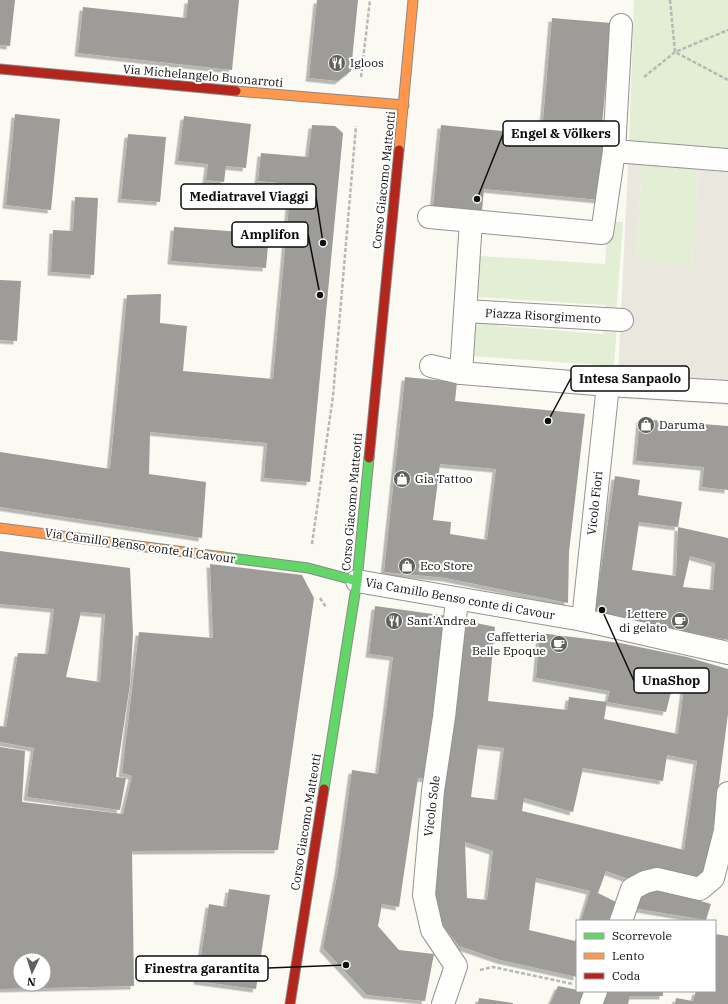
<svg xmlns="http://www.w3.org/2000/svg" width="728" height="1004" viewBox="0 0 728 1004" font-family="'IBM Plex Serif',serif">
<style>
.green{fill:#e2efd4}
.plaza{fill:#eae8de;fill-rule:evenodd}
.building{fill:#9e9c98;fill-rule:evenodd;filter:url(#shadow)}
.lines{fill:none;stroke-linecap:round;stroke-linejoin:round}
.street-casing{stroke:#949390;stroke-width:24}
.fast-casing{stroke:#8a8a87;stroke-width:11}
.slow-casing{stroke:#8a8a87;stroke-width:11}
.jam-casing{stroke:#8a8a87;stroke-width:11}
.path{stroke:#b8b8b6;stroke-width:2.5;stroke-dasharray:4 2;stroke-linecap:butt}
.street{stroke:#fefefd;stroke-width:22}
.fast{stroke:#63d668;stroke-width:9}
.slow{stroke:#ff974d;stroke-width:9}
.jam{stroke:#b3261e;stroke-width:9}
.labels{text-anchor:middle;stroke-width:4;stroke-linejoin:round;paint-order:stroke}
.poi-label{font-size:12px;fill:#0d0d0d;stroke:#fff;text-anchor:start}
.street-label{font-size:12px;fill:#0d0d0d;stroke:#fff}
.leader{fill:none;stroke:#0d0d0d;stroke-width:1.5}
.callout-dot{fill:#0d0d0d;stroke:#fff;stroke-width:1.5}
.callout{fill:#fff;stroke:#0d0d0d;stroke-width:1.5}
.callout-label{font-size:13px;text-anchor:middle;font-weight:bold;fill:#0d0d0d}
</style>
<defs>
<filter id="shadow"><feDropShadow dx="-3.5" dy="3.5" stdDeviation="0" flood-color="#0004"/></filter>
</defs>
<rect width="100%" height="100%" fill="#faf9f2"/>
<g class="green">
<path d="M634,0H728V153L629,145Z"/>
<path d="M642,165L698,168L692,264L636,261Z"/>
<path d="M608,221L623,222L616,315L605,314L606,305L477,297L480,256L605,264Z"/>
<path d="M474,314L498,316V326L603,334L604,325L617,326L614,366L471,356Z"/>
</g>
<path class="plaza" d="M629,145L728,153V405L617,398ZM642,165L698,168L692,264L636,260Z"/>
<g class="building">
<path d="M0,0H15L10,46L0,45Z"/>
<path d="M188,0H239L232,70L78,53L83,7L186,18Z"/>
<path d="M317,0H358L351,71L338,81L309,78Z"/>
<path d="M552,18L611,23L602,126L543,121Z"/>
<path d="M15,114L60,119L51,210L6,205Z"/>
<path d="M184,116L251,124L246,168L226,166L224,182L206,180L208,164L178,161Z"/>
<path d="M312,125L335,126L343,133L310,482L264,478L267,443L150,432L149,474L206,482L202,538L0,507V452L110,469L127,295L161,294L160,323L187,326L183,371L273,379L291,184L258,181L261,153L308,157Z"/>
<path d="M441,125L606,141L600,200L484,189L482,211L433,207Z"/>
<path d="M128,134L166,137L160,202L121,199Z"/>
<path d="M75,197L98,198L94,275L51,272L53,230L73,231Z"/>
<path d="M174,227L269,234L266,268L171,261Z"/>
<path d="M0,280L21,281L17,341L0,340Z"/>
<path d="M405,377L457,382L455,401L585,414L569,552L568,603L446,578L384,572ZM440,464L496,469L487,540L450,534L451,522L433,520Z"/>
<path d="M640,419L728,426V490L702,487L704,467L636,461Z"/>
<path d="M615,476L640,480L638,495L682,502L678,527L639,522L632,570L676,576L678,527L728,538V640L594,614ZM690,556L715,563L713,590L683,587Z"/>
<path d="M0,551L130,568L133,634L130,684L116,777L126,778L120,810L27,797L34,748L0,742V726L6,727L18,653L48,654L54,609L0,604ZM81,612L105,614L100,682L66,677Z"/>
<path d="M210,564L302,575L314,598L278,850L132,851L134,986L0,989V747L25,751L22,802L123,814L132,776L122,773L139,632L213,638ZM20,960H44V984H20Z"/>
<path d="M375,606L447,616L429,779L418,778L399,907L382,904L378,926L399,950L434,954L425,1001L367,995L323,948L338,871L352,770L378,774L393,657L369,654Z"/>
<path d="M467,621L495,627L488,701L567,710L569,697L607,702L604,719L678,734L684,688H672L666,712L607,702L610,691L536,678L540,633L620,643L687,657L728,669V714L708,869L694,880L637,882L606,871L598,893L620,904L614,921H581L590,891L536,878L529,930L575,941L577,935V977L500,960L459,946L433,913L435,827ZM478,745L504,748L497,800L471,797ZM667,755L697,761L684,850L522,811L524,798L573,812L583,768L663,781ZM465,842L493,851L487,900L467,898Z"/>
<path d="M653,887L711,904L706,920L633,908L640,893Z"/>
<path d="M229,889L270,895L256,989L197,981L209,904L226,907Z"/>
<path d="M715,934L728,936V1004H675L676,998L693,1001L696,991H715Z"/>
<path d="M558,986L583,991L580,1004H550Z"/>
<path d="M602,991H663V996H630L628,1004H598Z"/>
<path d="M479,998L513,1003V1004H478Z"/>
</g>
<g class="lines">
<g class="street-casing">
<g id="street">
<path d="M614,151L621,25"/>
<path d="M429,217L602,233L614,151L728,160"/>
<path d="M465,311L622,320"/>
<path d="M431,366L461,373L608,385L728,392"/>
<path d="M461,373L471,221"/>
<path d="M357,581L583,620L728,653"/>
<path d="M583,620L608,385"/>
<path d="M621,921L632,889L645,882L657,879L700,889L713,878L725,831L728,793"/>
<path d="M443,1004L456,966L432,930L424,895L433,791L444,717L457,600"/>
<path d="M591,1004L596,991"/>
</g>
</g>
<g class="fast-casing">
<g id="fast">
<path d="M223,557L308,568L357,581"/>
<path d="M324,789L357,581L369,458"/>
</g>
</g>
<g class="slow-casing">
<g id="slow">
<path d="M236,91L404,105"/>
<path d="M399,150L413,0"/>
<path d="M0,528L223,557"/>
</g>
</g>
<g class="jam-casing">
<g id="jam">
<path d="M0,69L236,91"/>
<path d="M369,458L399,150"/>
<path d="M290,1004L324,789"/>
</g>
</g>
<g class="path">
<path d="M670,0L675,52L728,80"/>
<path d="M361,77L370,0"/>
<path d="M644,77L675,52L728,30"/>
<path d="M312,544L333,396L356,126"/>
<path d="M320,598L326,607"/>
<path d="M480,970L493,967L573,984"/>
</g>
<use href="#street" class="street"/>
<use href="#fast" class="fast"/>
<use href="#slow" class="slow"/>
<use href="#jam" class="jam"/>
</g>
<defs>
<g id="restaurant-disc" transform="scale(0.9)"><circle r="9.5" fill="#60605d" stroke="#fff"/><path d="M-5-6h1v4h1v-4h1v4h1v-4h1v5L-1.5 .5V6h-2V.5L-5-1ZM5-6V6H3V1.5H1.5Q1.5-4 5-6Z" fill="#fff"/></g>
<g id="shop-disc" transform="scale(0.9)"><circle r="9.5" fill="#60605d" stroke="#fff"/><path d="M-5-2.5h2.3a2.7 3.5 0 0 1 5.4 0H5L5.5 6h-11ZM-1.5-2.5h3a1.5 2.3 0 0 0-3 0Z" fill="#fff"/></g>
<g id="cafe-disc" transform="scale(0.9)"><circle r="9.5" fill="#60605d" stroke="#fff"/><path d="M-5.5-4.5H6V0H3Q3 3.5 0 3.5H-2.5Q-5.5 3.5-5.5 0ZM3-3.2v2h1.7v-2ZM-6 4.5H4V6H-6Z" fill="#fff"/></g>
</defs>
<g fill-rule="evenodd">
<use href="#restaurant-disc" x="337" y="63"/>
<use href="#shop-disc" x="646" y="425"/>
<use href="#shop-disc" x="402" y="479"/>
<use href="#shop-disc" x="407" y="566"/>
<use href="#restaurant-disc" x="394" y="621"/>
<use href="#cafe-disc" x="680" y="621"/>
<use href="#cafe-disc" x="559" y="644"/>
</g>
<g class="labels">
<g class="poi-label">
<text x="350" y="67">Igloos</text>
<text x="659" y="429">Daruma</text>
<text x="415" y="483">Gia Tattoo</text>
<text x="420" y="570">Eco Store</text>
<text x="667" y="618" text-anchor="end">Lettere<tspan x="667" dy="14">di gelato</tspan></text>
<text x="407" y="625">Sant'Andrea</text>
<text x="546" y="641" text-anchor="end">Caffetteria<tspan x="546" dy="14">Belle Epoque</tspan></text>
</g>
<g class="street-label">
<text transform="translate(203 76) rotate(5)" y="4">Via Michelangelo Buonarroti</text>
<text transform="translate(384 180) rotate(-84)" y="4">Corso Giacomo Matteotti</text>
<text transform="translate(543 316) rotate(3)" y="4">Piazza Risorgimento</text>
<text transform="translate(352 502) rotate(-85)" y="4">Corso Giacomo Matteotti</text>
<text transform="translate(595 503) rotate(-84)" y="4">Vicolo Fiori</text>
<text transform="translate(140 546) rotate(8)" y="4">Via Camillo Benso conte di Cavour</text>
<text transform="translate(460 599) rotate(10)" y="4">Via Camillo Benso conte di Cavour</text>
<text transform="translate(432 806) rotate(-83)" y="4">Vicolo Sole</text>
<text transform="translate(306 822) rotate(-81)" y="4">Corso Giacomo Matteotti</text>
</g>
</g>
<path class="leader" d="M477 199L503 134M323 243L316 197M320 295L308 234M548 421L571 378M602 610L634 681M346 965L268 968"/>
<g class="callout-dot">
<circle cx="477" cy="199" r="4"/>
<circle cx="323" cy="243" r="4"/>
<circle cx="320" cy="295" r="4"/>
<circle cx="548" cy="421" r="4"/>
<circle cx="602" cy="610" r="4"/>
<circle cx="346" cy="965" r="4"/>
</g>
<g class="callout">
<rect x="503" y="121" width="116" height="25" rx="4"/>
<rect x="181" y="184" width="135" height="25" rx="4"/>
<rect x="232" y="222" width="76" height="25" rx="4"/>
<rect x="571" y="366" width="118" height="25" rx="4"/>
<rect x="634" y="668" width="75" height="25" rx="4"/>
<rect x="136" y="956" width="132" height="25" rx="4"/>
</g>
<g class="callout-label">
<text x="561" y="138">Engel &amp; Völkers</text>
<text x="249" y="201">Mediatravel Viaggi</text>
<text x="270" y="239">Amplifon</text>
<text x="630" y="383">Intesa Sanpaolo</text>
<text x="671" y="685">UnaShop</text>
<text x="202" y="973">Finestra garantita</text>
</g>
<rect x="576" y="920" width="140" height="72" fill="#ffffff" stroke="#9e9e9e"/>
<rect x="584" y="933" width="20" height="6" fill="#63d668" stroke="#9e9e9e"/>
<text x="612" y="940" font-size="12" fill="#0d0d0d">Scorrevole</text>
<rect x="584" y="953" width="20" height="6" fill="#ff974d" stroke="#9e9e9e"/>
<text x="612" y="960" font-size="12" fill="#0d0d0d">Lento</text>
<rect x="584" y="973" width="20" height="6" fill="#b3261e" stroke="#9e9e9e"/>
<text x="612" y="980" font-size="12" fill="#0d0d0d">Coda</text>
<g transform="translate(32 972) rotate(184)"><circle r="19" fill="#ffffff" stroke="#9e9e9e"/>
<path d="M0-3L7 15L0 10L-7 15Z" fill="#60605d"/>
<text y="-6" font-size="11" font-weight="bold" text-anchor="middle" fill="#0d0d0d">N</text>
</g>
</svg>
